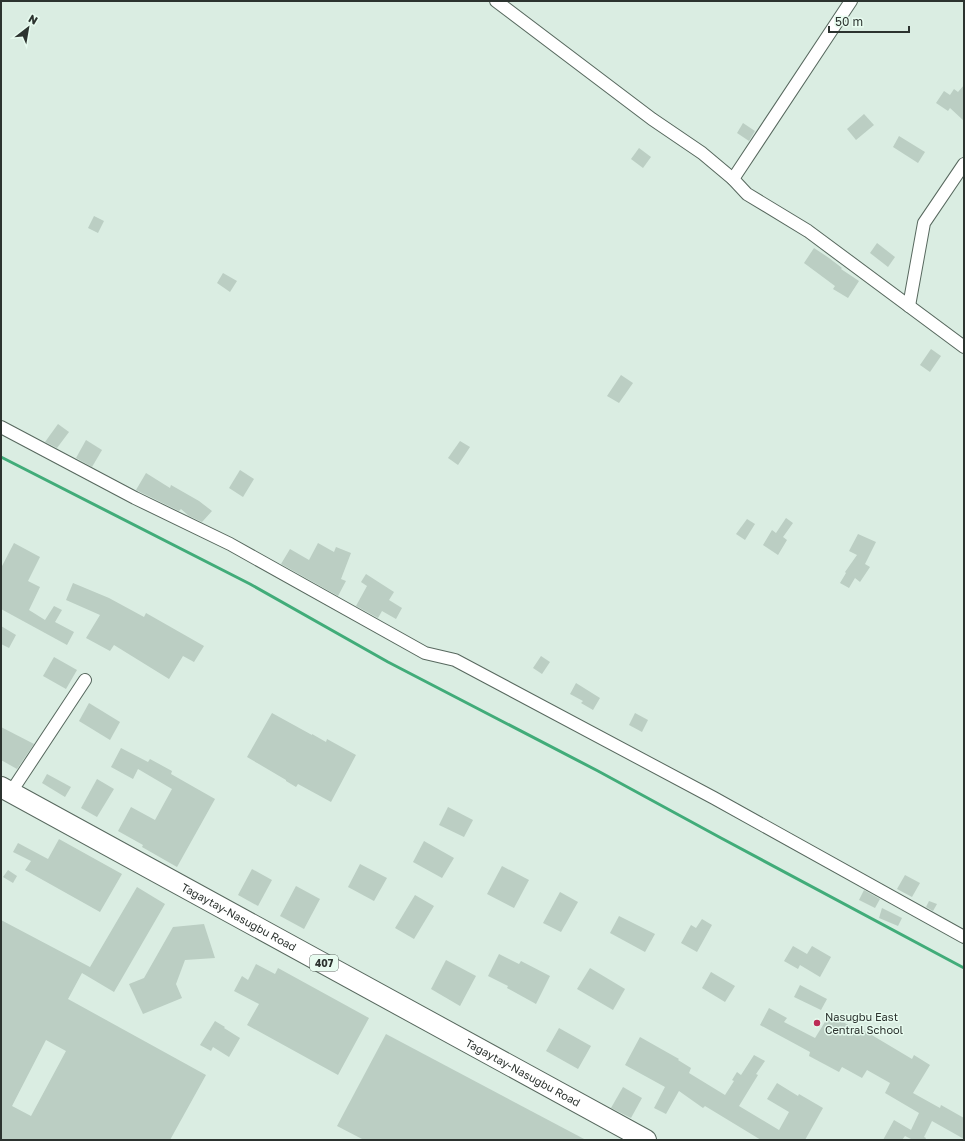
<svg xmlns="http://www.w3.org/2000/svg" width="965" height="1141" viewBox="0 0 965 1141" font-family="'Golos Text',sans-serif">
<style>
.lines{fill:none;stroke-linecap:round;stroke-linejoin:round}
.stream{stroke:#41ac79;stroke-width:3}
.building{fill:#bbcec3;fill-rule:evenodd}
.street-casing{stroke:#57685e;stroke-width:14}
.primary-casing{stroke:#57685e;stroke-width:22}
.street{stroke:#fff;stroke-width:12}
.primary{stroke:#fff;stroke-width:20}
.poi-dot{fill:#bc2c56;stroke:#e7fbef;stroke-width:1.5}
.labels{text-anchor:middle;stroke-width:3;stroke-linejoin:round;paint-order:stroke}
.shield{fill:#e7fbef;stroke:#646f69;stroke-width:1}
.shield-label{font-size:10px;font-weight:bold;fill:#2c332f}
.street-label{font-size:11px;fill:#2c332f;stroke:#e7fbef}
.poi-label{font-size:11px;fill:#2c332f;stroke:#e7fbef;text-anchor:start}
</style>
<rect width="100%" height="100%" fill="#daede2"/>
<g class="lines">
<path class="stream" d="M1,457L250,584L388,662L598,771L721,838L964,968"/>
</g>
<g class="building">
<path d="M964,85V121L950,108L948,111L936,103L944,91L950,95L954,89L958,92Z"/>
<path d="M864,114L874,125L856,140L847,129Z"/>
<path d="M743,123L755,131L749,141L737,133Z"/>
<path d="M899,136L925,152L918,163L893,147Z"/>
<path d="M639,148L651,157L643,168L631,159Z"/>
<path d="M94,216L104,221L98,233L88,228Z"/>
<path d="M877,243L895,257L888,267L870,253Z"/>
<path d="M814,248L829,258L842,268L841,269L859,281L848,298L833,289L835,286L804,263Z"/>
<path d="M223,273L237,281L230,292L217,283Z"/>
<path d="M931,349L941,356L930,372L920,365Z"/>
<path d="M621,375L633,383L619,403L607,396Z"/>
<path d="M58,424L69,432L57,448L45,442Z"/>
<path d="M86,440L102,450L92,467L76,458Z"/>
<path d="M460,441L470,447L458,465L448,458Z"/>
<path d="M240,470L254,479L243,497L229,488Z"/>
<path d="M146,473L170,488L171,485L199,501L212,511L202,522L189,516L181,509L179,511L136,490Z"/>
<path d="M786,518L793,523L783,537L787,540L778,555L763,545L772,530L776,533Z"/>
<path d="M747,519L755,524L745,540L736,534Z"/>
<path d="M858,534L876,542L865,564L870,567L860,582L855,578L849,588L840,583L846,573L845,572L857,555L849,551Z"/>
<path d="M14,543L40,557L28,581L40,587L29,610L45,620L54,606L62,610L55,622L74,632L67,645L1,609V568Z"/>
<path d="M318,543L334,552L336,547L351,553L341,579L346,581L338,596L281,564L290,549L309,560Z"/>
<path d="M366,574L394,592L389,600L402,608L396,619L382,611L378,618L356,606L367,586L361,582Z"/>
<path d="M73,583L109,598L144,617L146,613L204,646L194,662L183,656L169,679L114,645L110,651L86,638L100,615L66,600Z"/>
<path d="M1,626L16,635L9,648L1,644Z"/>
<path d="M541,656L550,662L542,674L533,668Z"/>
<path d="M54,657L77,670L66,689L43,676Z"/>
<path d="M576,683L600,698L593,710L581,703L583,701L570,694Z"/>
<path d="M89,703L120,722L110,740L79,721Z"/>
<path d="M272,713L312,735V734L326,742L327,739L356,755L331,802L298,784L296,787L286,781V780L247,757Z"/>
<path d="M635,713L648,720L642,732L629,725Z"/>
<path d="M1,727L34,744L17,769L1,760Z"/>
<path d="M121,748L148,762L150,759L172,771L171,774L215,799L177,867L142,847L143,845L118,831L131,807L155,820L172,789L138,769L133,779L111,767Z"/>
<path d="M47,774L71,787L65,797L42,783Z"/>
<path d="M97,779L114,789L97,817L81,808Z"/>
<path d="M448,807L473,820L464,837L439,825Z"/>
<path d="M59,839L122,874L100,912L25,870L31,861L13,852L18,843L48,859Z"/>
<path d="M424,841L454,858L442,878L413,862Z"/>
<path d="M360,864L387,878L374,901L348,887Z"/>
<path d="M502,866L529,880L514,908L487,894Z"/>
<path d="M252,869L272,880L258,906L238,895Z"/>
<path d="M8,870L17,876L13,883L3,877Z"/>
<path d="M905,875L920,883L912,897L897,889Z"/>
<path d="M296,886L320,899L304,929L280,916Z"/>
<path d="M137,887L165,904L114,992L82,973L68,999L206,1075L170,1140H1V920L90,967ZM46,1040L66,1051L31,1116L12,1106Z"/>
<path d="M864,890L880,899L875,908L859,900Z"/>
<path d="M560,892L578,902L561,932L543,923Z"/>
<path d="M415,895L434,906L414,939L395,928Z"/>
<path d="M929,901L937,904L933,911L926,907Z"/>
<path d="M882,908L902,918L898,926L879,918Z"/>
<path d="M619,916L655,934L645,952L610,933Z"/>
<path d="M702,919L712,925L697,952L681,943L691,925L696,928Z"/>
<path d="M204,924L215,958L185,960L176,984L182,998L143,1014L129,984L144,978L173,927Z"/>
<path d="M793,946L807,954L812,946L831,957L820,977L800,965L798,969L784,961Z"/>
<path d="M499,954L519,964L521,961L550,976L536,1004L507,988L508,986L488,976Z"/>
<path d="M446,960L476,976L460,1006L431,989Z"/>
<path d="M256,964L275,974L278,968L369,1018L338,1075L247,1025L259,1004L234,991L242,976L248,980Z"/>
<path d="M590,968L625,989L613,1010L577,989Z"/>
<path d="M711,972L735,986L725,1002L702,988Z"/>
<path d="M800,985L827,999L821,1010L794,997Z"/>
<path d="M769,1008L787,1018L784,1022L815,1038L830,1014L858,1031L860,1028L912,1059L914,1055L930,1065L913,1093L940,1108L941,1105L964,1118V1139L932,1121L924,1137L926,1138L925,1140H913L905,1136L902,1140H883L894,1120L911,1130L919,1113L885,1093L890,1083L867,1070L862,1078L842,1067L839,1072L809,1056L810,1052L760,1025Z"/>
<path d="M215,1021L225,1027L224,1028L240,1038L229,1057L213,1047L211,1051L200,1045Z"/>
<path d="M559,1028L591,1046L578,1069L546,1051Z"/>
<path d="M386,1034L586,1140H364L337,1126Z"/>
<path d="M640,1037L679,1059L678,1060L691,1068L689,1073L725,1095L734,1081L732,1080L737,1072L741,1075L754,1055L765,1061L756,1074L758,1075L739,1106L779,1130L789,1112L767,1099L777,1083L798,1096L799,1094L823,1108L805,1140H761L705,1106L703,1108L679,1091L666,1114L654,1108L665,1087L625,1065Z"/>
<path d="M623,1087L642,1098L631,1118L611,1108Z"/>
</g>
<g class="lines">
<g class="street-casing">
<g id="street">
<path d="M496,1L652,119L702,153L733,179L747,194L808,231L964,347"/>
<path d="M733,179L851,1"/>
<path d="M909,306L924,223L964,164"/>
<path d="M1,427L135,498L230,544L425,653L455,660L714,798L964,937"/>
<path d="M11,792L85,680"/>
</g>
</g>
<g class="primary-casing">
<g id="primary">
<path id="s1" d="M1,787L646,1140"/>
</g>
</g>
<use href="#street" class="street"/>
<use href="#primary" class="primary"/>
</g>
<circle class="poi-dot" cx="817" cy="1023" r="4"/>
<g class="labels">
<rect class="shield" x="310" y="955" width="28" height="16" rx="3"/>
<g class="shield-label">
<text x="324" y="967">407</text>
</g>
<g class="street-label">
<text dy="4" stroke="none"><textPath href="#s1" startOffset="271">Tagaytay-Nasugbu Road</textPath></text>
<text dy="4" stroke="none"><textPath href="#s1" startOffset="595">Tagaytay-Nasugbu Road</textPath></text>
</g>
<g class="poi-label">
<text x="825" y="1021">Nasugbu East<tspan x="825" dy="13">Central School</tspan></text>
</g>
</g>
<rect width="965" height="1141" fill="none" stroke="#2c332f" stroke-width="4"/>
<g transform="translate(28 28) rotate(31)" stroke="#e7fbef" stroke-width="3" paint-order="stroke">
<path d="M0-3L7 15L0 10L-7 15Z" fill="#2c332f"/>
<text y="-6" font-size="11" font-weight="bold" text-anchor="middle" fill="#2c332f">N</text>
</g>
<path d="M829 26v6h80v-6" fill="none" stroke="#2c332f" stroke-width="2"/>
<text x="835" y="26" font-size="12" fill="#2c332f" stroke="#e7fbef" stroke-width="3" paint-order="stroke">50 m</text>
</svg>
